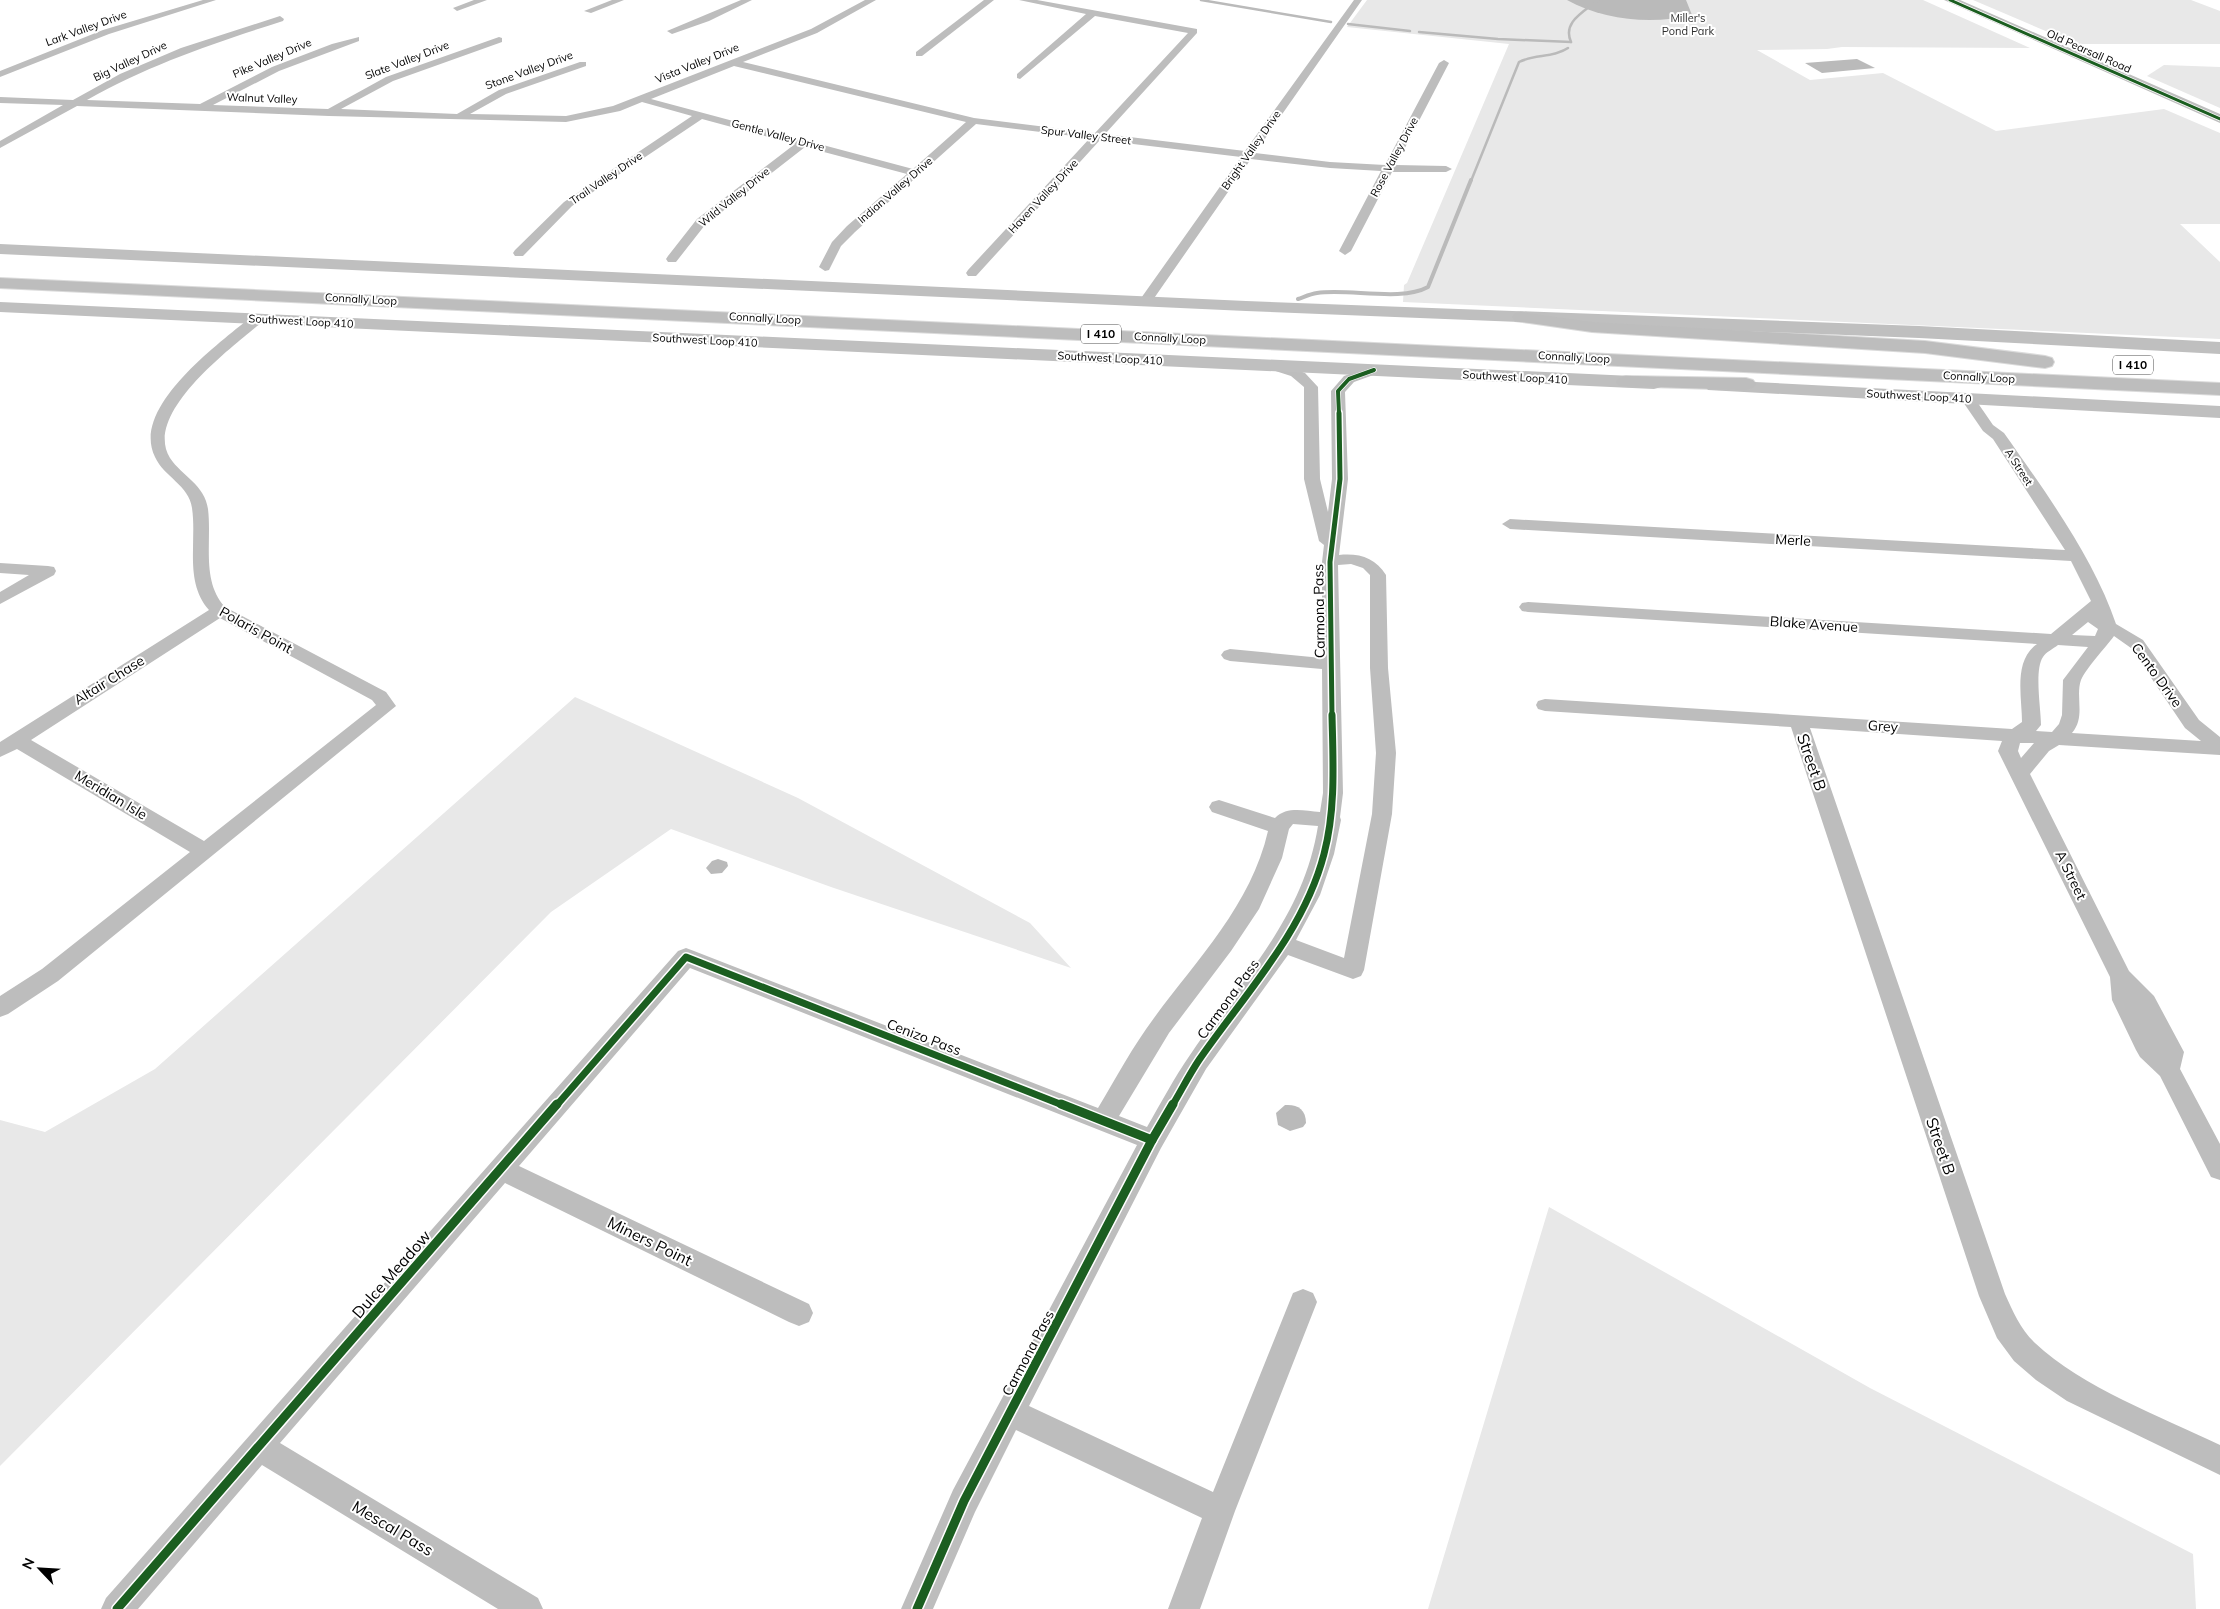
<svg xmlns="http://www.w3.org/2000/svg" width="2220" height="1609" viewBox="0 0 2220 1609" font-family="Mulish,sans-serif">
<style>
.green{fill:#e8e8e8}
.water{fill:#bababa}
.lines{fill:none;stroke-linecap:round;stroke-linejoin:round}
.stream-far1{stroke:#bababa;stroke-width:2.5}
.stream{stroke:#bababa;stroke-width:4}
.motorway-casing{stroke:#dbdbdb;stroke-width:2}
.minor{fill:#bdbdbd;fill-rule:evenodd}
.secondary{fill:#bfbfbf;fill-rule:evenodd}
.motorway{fill:#bdbdbd;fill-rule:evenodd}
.cycleway-far4-casing{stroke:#fff;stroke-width:4.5}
.cycleway-far3-casing{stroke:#fff;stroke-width:5.5}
.cycleway-far2-casing{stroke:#fff;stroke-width:8}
.cycleway-far1-casing{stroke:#fff;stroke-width:10}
.cycleway-casing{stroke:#fff;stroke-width:12}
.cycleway-far4{stroke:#1b5e20;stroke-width:3}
.cycleway-far3{stroke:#1b5e20;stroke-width:4}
.cycleway-far2{stroke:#1b5e20;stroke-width:5}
.cycleway-far1{stroke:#1b5e20;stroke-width:7}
.cycleway{stroke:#1b5e20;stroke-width:9}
.labels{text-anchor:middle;stroke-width:4;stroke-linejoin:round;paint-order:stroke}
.far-park-label{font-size:11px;fill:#2d2d2d;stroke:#fff}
.far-street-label{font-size:11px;fill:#000;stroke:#fff}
.shield{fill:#fff;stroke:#4c4c4c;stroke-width:1}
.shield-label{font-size:12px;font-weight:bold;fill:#000}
.street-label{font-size:14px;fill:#000;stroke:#fff}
.near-street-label{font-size:16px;fill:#000;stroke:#fff}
</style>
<rect width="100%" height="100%" fill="#fff"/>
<g class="green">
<path d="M1367,0H1923L2030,48L1842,47L1827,49L1757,50L1810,80L1883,73L1996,131L2164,109L2220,133V224H2180L2220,262V339L1403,302L1404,285L1407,283L1509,44L1347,27Z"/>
<path d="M1973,0H2191L2220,11V44H2076Z"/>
<path d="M2164,65L2220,67V108L2147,76Z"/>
<path d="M575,697L798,798L1030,923L1071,968L831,887L671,829L551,912L0,1466V1120L45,1132L155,1069Z"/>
<path d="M1549,1207L1870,1388L2193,1554L2196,1609H1428Z"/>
</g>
<g class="water">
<path d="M1567,0H1686L1692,15C1652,25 1603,20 1567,0Z"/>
<path d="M1857,59L1875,68L1822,73L1805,63Z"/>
<path d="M718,859L727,862L728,866L722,873L711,874L706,868L712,861Z"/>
<path d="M1285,1105C1297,1104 1306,1109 1306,1123L1303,1127L1290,1131L1278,1125L1276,1113Z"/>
</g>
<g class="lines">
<g class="stream-far1">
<path d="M1201,0L1331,22"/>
<path d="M1348,24L1410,31"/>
<path d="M1419,32L1498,39L1571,42"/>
<path d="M1571,42C1562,22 1584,12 1598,0"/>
<path d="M1471,181L1519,62C1535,54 1553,58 1568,48"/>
</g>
<path class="stream" d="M1298,299C1304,297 1310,294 1317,293C1348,288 1401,302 1428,287L1471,180"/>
<g class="motorway-casing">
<g id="motorway">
<path d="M0,278L2220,383V395L0,288Z"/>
<path d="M1521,312L1592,322L1925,341L2045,356L2052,358L2054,362L2052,366L2045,368L1925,353L1592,332L1515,321L1512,317L1515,313Z"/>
<path d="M1626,376L1746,378L1753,380L1756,384L1753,388L1746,390L1619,386L1616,382L1619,378Z"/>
</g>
</g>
<g class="minor">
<path d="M203,0H216L109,34L0,77V71L103,30Z"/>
<path d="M474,0H487L457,11L453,8Z"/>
<path d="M612,0H624L591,13L584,11Z"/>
<path d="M741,0H752L709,21L672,34L667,31Z"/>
<path d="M865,0H876L817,33L743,62L974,118L1095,133L1188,33L1095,16L1020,79L1017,78V74L1086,14L1019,0H1037L1197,29V33L1105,134L1245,151L1354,0H1362L1255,153L1330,162L1385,165L1439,63L1444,60L1449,63L1396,165L1446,166L1452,169L1446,172H1392L1351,251L1345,255L1339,251L1381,171L1330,168L1251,159L1150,304L1145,305L1139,301L1241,157L1100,140L976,276H968L966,273L968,270L1090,138L976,124L855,232L841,246L829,270L825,271L819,267L832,242L847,226L907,174L805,147L705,225L676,262H668L666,259L668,256L697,219L795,144L702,119L572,206L523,256H515L513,253L515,250L564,202L692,116L642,102L620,111L566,122L329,116L77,106L0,148V141L63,105L0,103V97L73,100L120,74L181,48L280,16L284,19L283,21C214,43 151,64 87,100L200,104L272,67L332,44L359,37V41L279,71L213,105L328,109L386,77L499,37L502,38V42L393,81L341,109L457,114L499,90L580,62H586V66L506,94L470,114L566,116L613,106L811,29ZM734,66L966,122L913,169L651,99Z"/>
<path d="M984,0H994L922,56H916V52Z"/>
<path d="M257,315L264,319L262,322C234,346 142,413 170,458C182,476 205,485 208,509C212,542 201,581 225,607L386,692L396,706L58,981L8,1014L0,1017V996L42,969L190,852L17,749L0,757V742L209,610C184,582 197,542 192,508C189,485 164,477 155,457C130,407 220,343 252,316ZM220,618L372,700L376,705L204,841L31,740Z"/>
<path d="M1274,362L1305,373L1318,387L1320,479L1328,512L1332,479L1331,391L1344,376L1374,366L1381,370L1379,373L1354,382L1345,392L1348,479L1339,555C1360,553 1375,558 1386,575L1388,668L1396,753L1392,814L1364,970L1361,976L1353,979L1288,955L1206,1069L1161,1148L1029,1406L1213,1492L1293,1293L1303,1289L1313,1293L1317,1302L1235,1511L1200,1609H1168L1202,1518L1016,1430L975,1512L933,1609H901L953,1490L1137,1145L690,968L519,1166L809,1304L813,1313L809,1322L799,1326L789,1322L505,1183L280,1443L538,1598L543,1609H498L262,1465L138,1609H101L106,1598L678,951L686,948L694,951L1098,1108C1116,1078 1133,1046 1154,1018C1198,958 1251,905 1268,831L1212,812L1209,807L1212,802L1219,800L1275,818C1287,806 1304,811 1320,812L1323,793L1322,669L1230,661L1224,659L1221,655L1224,651L1230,649L1322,658V562L1324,545L1319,541L1304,479V387L1291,376L1269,369L1267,366ZM1351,564L1363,568L1370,575V668L1376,753L1372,814L1344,958L1296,940L1320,895L1334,854L1341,820L1340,817L1343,793L1338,565ZM1293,824L1318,826C1303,920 1240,980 1190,1055C1174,1078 1161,1103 1147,1127L1119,1116L1169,1033L1231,951L1259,909L1282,858L1289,829Z"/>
<path d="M1968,395L1973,396L1993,425L2004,433C2044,490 2094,558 2116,624L2143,640L2199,720L2220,737V755L2059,745L2049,751L2030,774L2129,971L2154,996L2184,1052L2180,1069L2220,1144V1180L2211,1177L2160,1076L2140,1057L2136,1050L2112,1000L2110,977L1998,751L2002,741L1810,728L2005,1294C2013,1312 2021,1330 2035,1343C2081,1387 2162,1417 2220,1445V1475L2067,1401L2036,1380L2014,1361L1997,1338L1979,1296L1791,727L1545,711L1538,709L1536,705L1538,701L1545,699L2012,729L2022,722C2022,697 2013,661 2037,644L1528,612L1522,611L1519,607L1522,603L1528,602L2051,634L2091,601L2071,561L1510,529L1502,524L1510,519L2065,550L1993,439L1983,431L1961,399ZM2088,622L2098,629L2095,636L2072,635ZM2114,636L2131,648L2185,728L2201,741L2072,733C2086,717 2075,697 2081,680C2087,667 2106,647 2114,636ZM2058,645L2088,647L2063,680L2062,715L2059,724L2052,732L2036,731L2041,725C2041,709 2034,670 2043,657C2046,652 2053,649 2058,645ZM2020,743H2034L2021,758L2018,751Z"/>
<path d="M0,563L48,566L54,567L56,571L54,575L0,604V592L29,575L0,573Z"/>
</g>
<g class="secondary">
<path d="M1944,0H1960L2220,114V123Z"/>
<path d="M0,244L1246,301L1919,326L2220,342V354L1919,338L1246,311L0,254Z"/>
<path d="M0,302L1654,377L1661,379L1664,383L1661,387L1654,389L0,312Z"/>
<path d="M1715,380L2220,406V418L1708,390L1705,386L1708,382Z"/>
</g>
<use href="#motorway" class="motorway"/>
<g class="cycleway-far4-casing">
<path id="cycleway-far4" d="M1950,0L2220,119"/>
</g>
<g class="cycleway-far3-casing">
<path id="cycleway-far3" d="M1339,414L1338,391L1349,379L1374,370"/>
</g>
<g class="cycleway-far2-casing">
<path id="cycleway-far2" d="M1332,716L1330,562L1340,479L1339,413"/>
</g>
<g class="cycleway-far1-casing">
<g id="cycleway-far1">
<path d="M556,1106L686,957L1065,1106"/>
<path d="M1172,1106C1181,1091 1189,1075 1199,1060C1244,995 1304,932 1324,854C1336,809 1333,761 1332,715"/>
</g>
</g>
<g class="cycleway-casing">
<g id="cycleway">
<path d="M1061,1104L1152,1140"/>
<path d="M117,1609L557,1104"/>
<path d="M917,1609L964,1501L1152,1140L1173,1104"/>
</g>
</g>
<use href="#cycleway-far4" class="cycleway-far4"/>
<use href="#cycleway-far3" class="cycleway-far3"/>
<use href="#cycleway-far2" class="cycleway-far2"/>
<use href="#cycleway-far1" class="cycleway-far1"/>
<use href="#cycleway" class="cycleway"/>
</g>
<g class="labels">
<g class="far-park-label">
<text x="1688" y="22">Miller's<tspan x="1688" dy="13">Pond Park</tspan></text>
</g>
<g class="far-street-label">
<text transform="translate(86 28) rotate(-20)" y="4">Lark Valley Drive</text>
<text transform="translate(2089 51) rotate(24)" y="4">Old Pearsall Road</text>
<text transform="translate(272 58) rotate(-23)" y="4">Pike Valley Drive</text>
<text transform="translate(407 60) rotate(-21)" y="4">Slate Valley Drive</text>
<text transform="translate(130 61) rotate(-25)" y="4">Big Valley Drive</text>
<text transform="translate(697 63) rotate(-22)" y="4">Vista Valley Drive</text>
<text transform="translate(529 70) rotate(-20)" y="4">Stone Valley Drive</text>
<text transform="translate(262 98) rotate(2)" y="4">Walnut Valley</text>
<text transform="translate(778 135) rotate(15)" y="4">Gentle Valley Drive</text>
<text transform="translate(1086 135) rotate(7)" y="4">Spur Valley Street</text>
<text transform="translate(1251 150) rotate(-55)" y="4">Bright Valley Drive</text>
<text transform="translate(1394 157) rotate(-62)" y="4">Rose Valley Drive</text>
<text transform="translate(606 178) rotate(-34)" y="4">Trail Valley Drive</text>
<text transform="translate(895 190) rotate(-41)" y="4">Indian Valley Drive</text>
<text transform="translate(1043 196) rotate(-47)" y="4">Haven Valley Drive</text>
<text transform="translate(734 197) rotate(-39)" y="4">Wild Valley Drive</text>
<text transform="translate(361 299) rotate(3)" y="4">Connally Loop</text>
<text transform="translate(765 318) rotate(3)" y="4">Connally Loop</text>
<text transform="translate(301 321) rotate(3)" y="4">Southwest Loop 410</text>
<text transform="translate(1170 338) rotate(3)" y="4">Connally Loop</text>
<text transform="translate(705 340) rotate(3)" y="4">Southwest Loop 410</text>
<text transform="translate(1574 357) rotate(3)" y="4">Connally Loop</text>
<text transform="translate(1110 358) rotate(3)" y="4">Southwest Loop 410</text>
<text transform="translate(1515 377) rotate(3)" y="4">Southwest Loop 410</text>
<text transform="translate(1979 377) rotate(3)" y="4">Connally Loop</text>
<text transform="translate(1919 396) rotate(3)" y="4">Southwest Loop 410</text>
<text transform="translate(2019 467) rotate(57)" y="4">A Street</text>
</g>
<g class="shield">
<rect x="1081" y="324.5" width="40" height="19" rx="4"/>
<rect x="2113" y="355.5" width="40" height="19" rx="4"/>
</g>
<g class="shield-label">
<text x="1101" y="338">I 410</text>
<text x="2133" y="369">I 410</text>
</g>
<g class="street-label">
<text transform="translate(1793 540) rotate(3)" y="5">Merle</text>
<text transform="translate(1319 611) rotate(-91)" y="5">Carmona Pass</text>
<text transform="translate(1814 624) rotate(4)" y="5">Blake Avenue</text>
<text transform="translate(256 630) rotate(29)" y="5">Polaris Point</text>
<text transform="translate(2157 675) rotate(54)" y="5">Cento Drive</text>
<text transform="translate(109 680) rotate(-32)" y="5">Altair Chase</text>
<text transform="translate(1883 726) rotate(4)" y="5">Grey</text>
<text transform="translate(111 795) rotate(31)" y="5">Meridian Isle</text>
<text transform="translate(2071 875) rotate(64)" y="5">A Street</text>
<text transform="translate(1228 999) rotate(-54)" y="5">Carmona Pass</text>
<text transform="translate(924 1037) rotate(21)" y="5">Cenizo Pass</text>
<text transform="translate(1028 1353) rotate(-62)" y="5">Carmona Pass</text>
</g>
<g class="near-street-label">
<text transform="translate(1812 762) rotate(71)" y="6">Street B</text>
<text transform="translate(1941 1146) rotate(71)" y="6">Street B</text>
<text transform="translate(650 1241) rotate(26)" y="6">Miners Point</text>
<text transform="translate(391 1274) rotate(-49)" y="6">Dulce Meadow</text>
<text transform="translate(393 1528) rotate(31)" y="6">Mescal Pass</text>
</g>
</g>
<g transform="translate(40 1569) rotate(295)" stroke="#ffffff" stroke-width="4" paint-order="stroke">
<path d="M0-4L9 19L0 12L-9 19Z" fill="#000000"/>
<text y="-8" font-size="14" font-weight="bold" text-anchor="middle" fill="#000000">N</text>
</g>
</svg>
